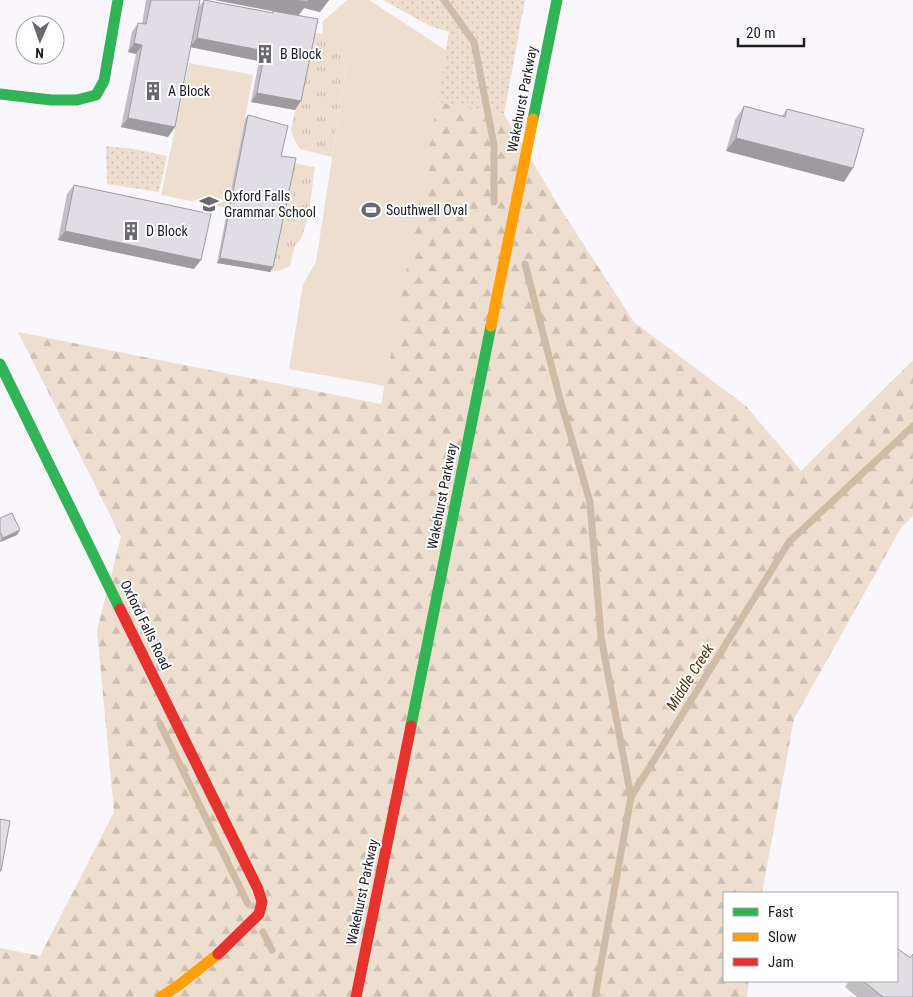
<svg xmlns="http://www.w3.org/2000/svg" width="913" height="997" viewBox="0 0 913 997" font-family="'Roboto Condensed',sans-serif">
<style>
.grass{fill:url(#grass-dots)}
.forest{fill:url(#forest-firs)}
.park{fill:url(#park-tufts)}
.pitch{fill:#eedecf}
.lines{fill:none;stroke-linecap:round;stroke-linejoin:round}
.stream{stroke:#d0bba5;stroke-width:7}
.fast{stroke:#30b455;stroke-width:11}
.slow{stroke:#ff9f0a;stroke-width:11}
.jam{stroke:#e5322d;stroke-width:11}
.wall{fill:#c1bec5}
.shaded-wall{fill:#9d9ba0}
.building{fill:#e0dde5;stroke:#9d9ba0}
.labels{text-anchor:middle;stroke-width:4;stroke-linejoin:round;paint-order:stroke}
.poi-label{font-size:14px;fill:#1e1b25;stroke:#fff;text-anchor:start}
.street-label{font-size:14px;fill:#1e1b25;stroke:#fff}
.water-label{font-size:15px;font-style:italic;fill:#513409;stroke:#fff}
</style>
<defs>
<pattern id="grass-dots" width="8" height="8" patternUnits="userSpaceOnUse" patternTransform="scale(1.25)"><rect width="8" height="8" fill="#eedecf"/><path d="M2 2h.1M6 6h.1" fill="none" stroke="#ccbeb2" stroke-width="1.8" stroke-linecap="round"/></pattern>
<pattern id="forest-firs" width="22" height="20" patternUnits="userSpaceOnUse" patternTransform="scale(1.25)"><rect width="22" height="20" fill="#eedecf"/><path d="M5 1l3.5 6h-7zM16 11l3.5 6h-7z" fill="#ccbeb2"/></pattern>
<pattern id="park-tufts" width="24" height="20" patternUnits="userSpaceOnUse" patternTransform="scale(1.25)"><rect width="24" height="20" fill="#eedecf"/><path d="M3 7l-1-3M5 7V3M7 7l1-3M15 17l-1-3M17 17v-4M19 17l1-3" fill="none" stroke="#ccbeb2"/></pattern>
</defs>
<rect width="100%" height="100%" fill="#f9f7fb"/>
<g class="grass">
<path d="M383,0H525L504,114L437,102L449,32L430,26Z"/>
<path d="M106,146L134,149L167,156L159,192L107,184Z"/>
</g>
<path class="forest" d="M437,102L504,114L558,205L634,322L746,406L801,471L913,360V516L901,528L794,719L762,893H724V981H749L747,997H0V948L40,956L114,812L97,630L121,537L18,332L381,404Z"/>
<g class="park">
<path d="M311,32C314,33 320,33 323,34C333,39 343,57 346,67L332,157L300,149L294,139L291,130Z"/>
<path d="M293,163L315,167L308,218L301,239L295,246L290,266L281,270L270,272Z"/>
</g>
<g class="pitch">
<path d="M347,0H369L447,51L385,386L289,369L303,284L316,262L346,67L343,58L336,47L323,34L322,22Z"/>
<path d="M189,63L253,75L228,208L161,195Z"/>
</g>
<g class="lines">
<g class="stream">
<path d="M444,0L474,42L494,145V202"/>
<path d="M525,264L560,399L590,502L601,637L631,797"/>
<path d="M160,724L248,904"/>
<path d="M263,932L272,950"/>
<path d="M595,997L631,797L789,542L913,426"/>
</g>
<g class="fast">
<path d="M0,94L51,100H77L96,95L104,81L118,0"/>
<path d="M533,119L557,0"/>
<path d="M0,364L120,609"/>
<path d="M411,726L491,326"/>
</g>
<g class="slow">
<path d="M491,326L533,119"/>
<path d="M161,997L179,985L218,954"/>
</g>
<g class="jam">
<path d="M120,609L258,889L262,902L259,914L218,954"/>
<path d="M356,997L411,726"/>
</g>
</g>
<g class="wall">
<path d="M146,0H200L198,8L204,0L272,13L273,11L215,0H329L320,12L304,8L299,15L295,110L251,102L259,61L190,47L175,127L168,137L121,127L136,54L128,52L132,32L138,23L142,24Z"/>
<path d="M744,106L782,116L787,109L844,182L726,151L735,120Z"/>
<path d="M248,115L281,156L273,267L270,272L217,263L245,119Z"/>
<path d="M74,185L194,269L58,240L67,194Z"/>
<path d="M0,518L17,535L0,542Z"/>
<path d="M910,958L913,997H857L845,987L849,981H897Z"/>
</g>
<g class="shaded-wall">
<path d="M215,0H329L320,12L304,8L298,16Z"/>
<path d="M197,38L265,51L259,61L190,47Z"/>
<path d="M134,43L142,45L136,54L128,52Z"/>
<path d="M257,93L301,101L295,110L251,102Z"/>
<path d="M128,118L175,127L168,137L121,127Z"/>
<path d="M736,138L853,168L844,182L726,151Z"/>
<path d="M65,231L201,260L194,269L58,240Z"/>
<path d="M220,258L273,267L270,272L217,263Z"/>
<path d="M20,530L17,535L0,542L3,538Z"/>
</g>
<g class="building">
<path d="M151,0H200L175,127L128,118L142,45L134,43L138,23L146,24Z"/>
<path d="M204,0L273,13V11L318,19L301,101L257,93L265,51L197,38Z"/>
<path d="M295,0H308V2Z"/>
<path d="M744,106L785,117L787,109L864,129L853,168L736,138Z"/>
<path d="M248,115L288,126L281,156L296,158L273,267L220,258Z"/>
<path d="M74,185L211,214L201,260L65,231Z"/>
<path d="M12,513L20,530L3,538L0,532V518Z"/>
<path d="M0,819L10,821L1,871H0Z"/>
<path d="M897,948L910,958L913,954V997H883L863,981H897Z"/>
</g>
<defs>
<g id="building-bare" transform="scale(1.5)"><path d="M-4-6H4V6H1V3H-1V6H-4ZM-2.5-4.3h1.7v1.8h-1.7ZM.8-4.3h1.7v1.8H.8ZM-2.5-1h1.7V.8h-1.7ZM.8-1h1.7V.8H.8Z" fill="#6b6870" stroke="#fff" stroke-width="2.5" paint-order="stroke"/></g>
<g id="school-bare" transform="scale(1.5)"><path d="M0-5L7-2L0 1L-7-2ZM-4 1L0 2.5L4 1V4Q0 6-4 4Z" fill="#6b6870" stroke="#fff" stroke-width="2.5" paint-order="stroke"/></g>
<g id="stadium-bare" transform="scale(1.5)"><path d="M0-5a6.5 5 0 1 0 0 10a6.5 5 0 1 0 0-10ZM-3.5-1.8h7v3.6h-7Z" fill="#6b6870" stroke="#fff" stroke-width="2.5" paint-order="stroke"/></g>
</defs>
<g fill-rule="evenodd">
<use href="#building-bare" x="265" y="54"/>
<use href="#building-bare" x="153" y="91"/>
<use href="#school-bare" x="209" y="204"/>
<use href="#stadium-bare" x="371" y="210"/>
<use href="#building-bare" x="131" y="231"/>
</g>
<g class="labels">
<g class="poi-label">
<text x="280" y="59">B Block</text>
<text x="168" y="96">A Block</text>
<text x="224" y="201">Oxford Falls<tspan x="224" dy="16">Grammar School</tspan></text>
<text x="386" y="215">Southwell Oval</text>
<text x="146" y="236">D Block</text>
</g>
<g class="street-label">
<text transform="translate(522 99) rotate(-79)" y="5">Wakehurst Parkway</text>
<text transform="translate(442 496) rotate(-79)" y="5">Wakehurst Parkway</text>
<text transform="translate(146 625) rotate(64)" y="5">Oxford Falls Road</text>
<text transform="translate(362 892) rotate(-78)" y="5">Wakehurst Parkway</text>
</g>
<g class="water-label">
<text transform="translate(690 677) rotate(-58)" y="5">Middle Creek</text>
</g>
</g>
<rect x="723" y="892" width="175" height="90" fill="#ffffff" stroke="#a5a4a8"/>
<rect x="733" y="908" width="25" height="8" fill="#30b455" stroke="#a5a4a8"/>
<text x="768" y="917" font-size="15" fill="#1e1b25">Fast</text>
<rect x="733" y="933" width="25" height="8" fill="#ff9f0a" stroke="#a5a4a8"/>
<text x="768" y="942" font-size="15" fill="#1e1b25">Slow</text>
<rect x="733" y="958" width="25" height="8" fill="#e5322d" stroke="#a5a4a8"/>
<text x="768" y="967" font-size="15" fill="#1e1b25">Jam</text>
<g transform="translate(40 40) rotate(182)"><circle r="24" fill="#ffffff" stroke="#a5a4a8"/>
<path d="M0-4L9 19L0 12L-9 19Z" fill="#6b6870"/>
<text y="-8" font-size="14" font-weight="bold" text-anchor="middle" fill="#1e1b25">N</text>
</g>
<path d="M738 38v8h66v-8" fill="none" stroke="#1e1b25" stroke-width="2.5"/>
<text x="746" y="38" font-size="15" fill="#1e1b25" stroke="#ffffff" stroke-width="4" paint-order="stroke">20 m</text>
</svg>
